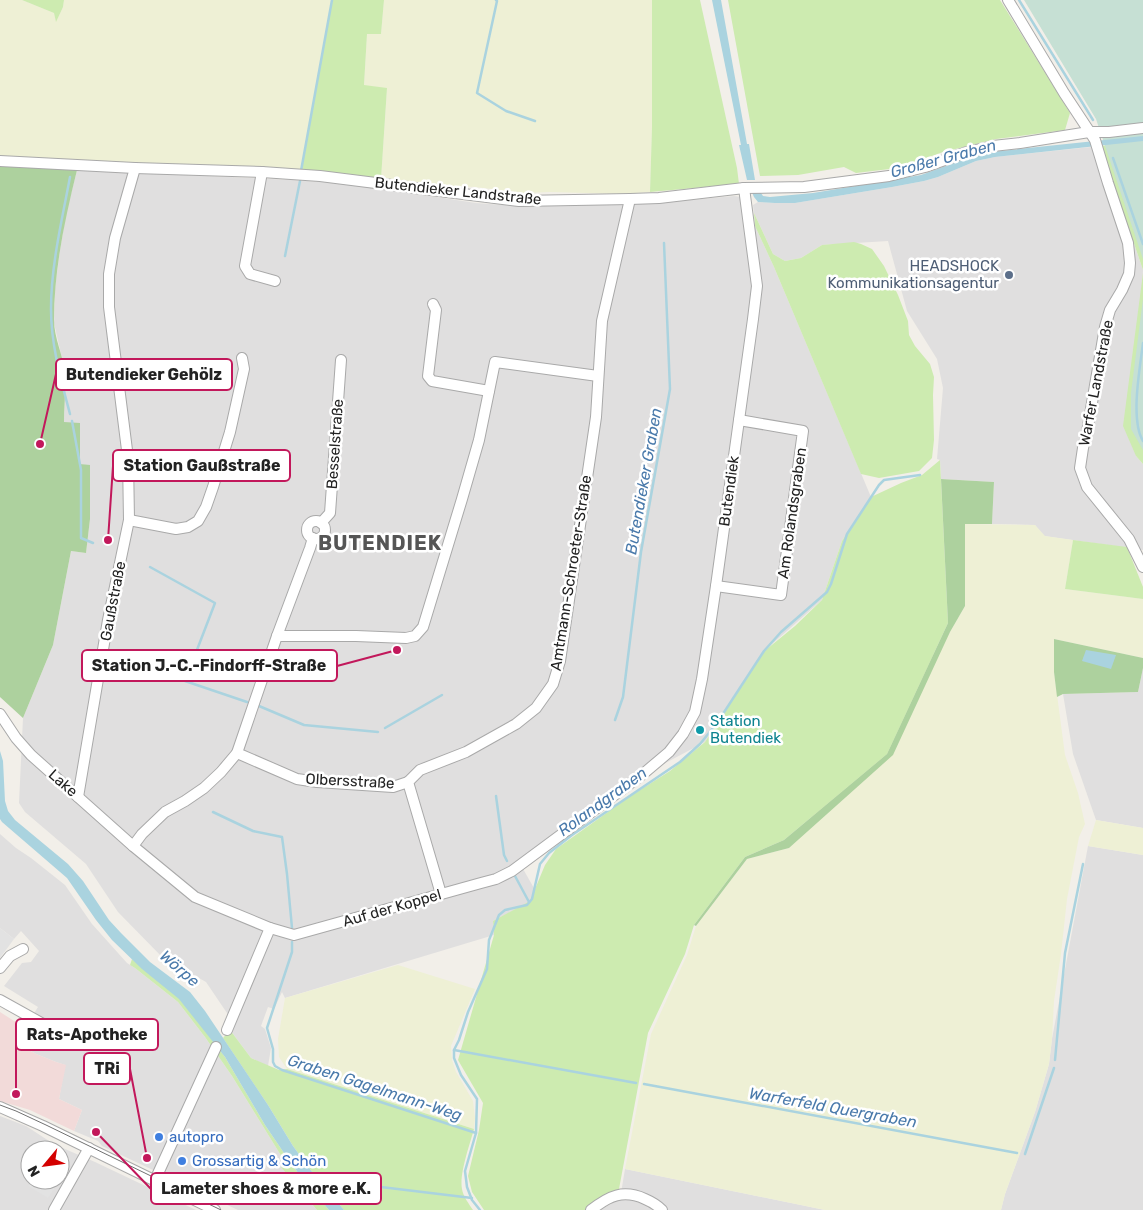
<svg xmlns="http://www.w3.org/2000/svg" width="1143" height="1210" viewBox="0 0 1143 1210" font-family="Rubik,sans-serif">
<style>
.residential{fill:#e0dfdf;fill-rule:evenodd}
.commercial{fill:#f2dad9}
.farmland{fill:#eef0d5}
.grass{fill:#cdebb0}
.forest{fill:#add19e}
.wetland{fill:#c6e0d4}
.parking{fill:#e2e2e2}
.water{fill:#aad3df}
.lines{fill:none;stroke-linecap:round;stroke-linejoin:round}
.stream{stroke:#aad3df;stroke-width:2.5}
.minor-casing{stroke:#a9a9a9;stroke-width:12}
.minor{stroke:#fff;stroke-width:10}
.tram{stroke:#707070;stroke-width:1}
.service-dot{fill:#5c6f8a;stroke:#fff;stroke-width:2}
.culture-dot{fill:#0f9aa8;stroke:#fff;stroke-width:2}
.shop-dot{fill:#3f7fe0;stroke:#fff;stroke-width:2}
.labels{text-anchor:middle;stroke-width:5;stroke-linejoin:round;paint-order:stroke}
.street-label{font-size:15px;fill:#222;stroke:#fff}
.service-label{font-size:15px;fill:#4e5e75;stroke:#fff;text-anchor:end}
.culture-label{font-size:15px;fill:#0d838f;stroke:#fff;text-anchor:start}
.shop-label{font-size:15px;fill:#366cbe;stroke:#fff;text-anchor:start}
.water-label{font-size:16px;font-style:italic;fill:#4a7aab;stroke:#fff}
.district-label{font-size:20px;font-weight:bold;letter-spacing:1px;fill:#555;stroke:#fff}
.leader{fill:none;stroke:#c2185b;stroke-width:2}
.callout-dot{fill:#c2185b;stroke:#fff;stroke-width:2}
.callout{fill:#fff;stroke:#c2185b;stroke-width:2}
.callout-label{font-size:16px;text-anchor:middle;font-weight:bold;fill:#222}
</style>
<rect width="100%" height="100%" fill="#f2efe9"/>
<g class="residential">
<path d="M1101,146L1143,270L1136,456L1143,464V550L1044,536L1035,525L992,524L994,482L941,479L940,460L937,459L943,388L937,359L907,311L888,241L822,245L801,258L785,261L773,254L754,213L753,205L758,202L775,203H795L892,187L924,181L938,177L976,161L995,157Z"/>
<path d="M77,170L293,180L351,184L476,203L531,207L567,203L646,204L734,196L741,197L746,232L755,226L774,267L871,497L842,541L822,600L762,653L705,742L605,795L518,860L535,890L530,902L493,921L494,935L285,998L282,992L274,1009L268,1007L261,1026L265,1029L271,1048L268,1066L251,1058L230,1030L229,1016L206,982L163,958L118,912L86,864L25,812L19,803L23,718L53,645L71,551L86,553L90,519V466L80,464L64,423L65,372L54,323L55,288L59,257L66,214Z"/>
<path d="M1143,668V828L1096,820L1073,754L1063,694L1138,692Z"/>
<path d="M0,834L16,848L31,858L65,885L92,924L127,963L135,968L178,1002L205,1037L232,1076L285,1162L300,1190L317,1210H238L102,1146L98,1141L74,1131L82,1110L59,1099L65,1065L56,1062L36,1054L16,1042L38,1007L4,986L22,963L31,962L39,951L21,931L14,939L0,928Z"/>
<path d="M1088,846L1143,855V1210H1001L1005,1194L1035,1112L1049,1064L1052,1039Z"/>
<path d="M0,1116L26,1126L49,1141L65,1149L95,1162L196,1210H0ZM30,1150H60V1180H30Z"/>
<path d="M625,1169L825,1210H600L620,1199Z"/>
</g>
<path class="commercial" d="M0,1012L25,1028L17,1043L36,1054L56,1062L66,1065L59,1099L82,1110L74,1131L30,1110L0,1101Z"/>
<g class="farmland">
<path d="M0,0H22L54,13L56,21L63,7L64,0H332L301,171L0,156Z"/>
<path d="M384,0H652V127L650,192L621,194L550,192L524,193L475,187L436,185L381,179L387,89L364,86L367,33L381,34Z"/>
<path d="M965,524L1035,525L1045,536L1073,540L1065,589L1143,599V658L1054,639V672L1065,755L1078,793L1085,824L1079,837L1067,899L1061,954L1054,1001L1052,1039L1049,1064L1035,1112L1005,1194L1001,1210H825L625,1169L651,1034L687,955L696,926L747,859L789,848L950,632L965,606Z"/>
<path d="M1096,820L1143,828V855L1088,846Z"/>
<path d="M398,965L475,989L451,1046L452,1060L456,1072L473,1101L475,1118L474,1129L287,1069L279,1057L278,1039L285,998Z"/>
</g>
<g class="grass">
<path d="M22,0H64L63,7L56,22L54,13Z"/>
<path d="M332,0H384L381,34H367L364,85L387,88L381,179L301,171Z"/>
<path d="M652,0H700L737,168L739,184L650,192L652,127Z"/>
<path d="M728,0H1000L1070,113L1065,130L996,139L943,152L898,168L856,173L844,167L798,175L760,176Z"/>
<path d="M1143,141V270L1101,146Z"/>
<path d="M754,213L773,254L785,261L801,258L822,245L854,242L861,244L872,249L884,266L898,295L908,321L909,335L915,346L930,364L934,377L933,395L934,440L932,458L919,471L879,478L861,474L774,267L755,226Z"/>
<path d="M1143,273V464L1136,456L1123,426Z"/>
<path d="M940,460L948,623L887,754L784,840L745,857L694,925L685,954L648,1033L619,1189L601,1197L585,1210H484L472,1192L468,1176L479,1130L483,1103L458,1060L494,935L493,921L530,901L545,865L556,849L629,797L670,771L705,742L762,653L795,626L822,600L842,541L871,497L901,483L922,475Z"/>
<path d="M1073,540L1127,547L1143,587V599L1065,589Z"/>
<path d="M132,959L179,998L195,1017L225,1057L265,1125L284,1153L301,1177L329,1210H317L281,1167L285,1162L232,1076L205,1037L178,1002L135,968L130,965Z"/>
<path d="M230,1030L251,1058L279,1070L287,1069L474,1129C470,1144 459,1174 462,1189C463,1196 469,1204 473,1210H344L309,1168L293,1146L268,1105L223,1038Z"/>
</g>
<g class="forest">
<path d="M0,164L77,170C65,219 54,269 54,320C54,338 63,355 65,373C66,389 64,406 64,422L80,423V464L90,465V519L86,553L71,551L53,645L23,718L0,697Z"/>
<path d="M941,479L994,482L992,524H965V606L950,632L893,755L789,848L747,859L696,926L694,925L745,857L784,840L887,754L948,623Z"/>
<path d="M1054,639L1143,658V668L1138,692L1063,694L1057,697L1054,672Z"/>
</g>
<g class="wetland">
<path d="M1024,0H1143V259L1096,119Z"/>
<path d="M1143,299V450L1131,429V393Z"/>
</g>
<g class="parking">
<path d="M0,928L14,939L0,958Z"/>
<path d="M60,1176L62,1177L48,1198L28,1186L32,1180H60Z"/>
</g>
<g class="water">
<path d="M712,0H721L747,144H749L755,180H747L739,145H741Z"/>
<path d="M1143,136V141L995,157L976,161L938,177L924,181L892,187L795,203H775L758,202L754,197L751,190H759L763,196L770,197L813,193L921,175L965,159L991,152Z"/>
<path d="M1086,650L1116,655L1111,669L1082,661Z"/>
<path d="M0,751L3,761L5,801L8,811L15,820L68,864L83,881L109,920L121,933L150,962L190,992L205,1011L268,1105L293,1146L309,1168L344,1210H329L301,1177L284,1153L265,1125L225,1057L179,999L142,969L112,940L96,920L67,878L2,822L0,819Z"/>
</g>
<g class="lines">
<g class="stream">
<path d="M496,0L497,1L477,93L506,111L535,121"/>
<path d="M1019,0L1093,120"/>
<path d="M1113,158L1143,244"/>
<path d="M301,171L332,0"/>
<path d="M285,256L300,181"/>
<path d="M1143,343C1140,368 1130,420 1143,441"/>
<path d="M70,414C61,380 51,345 51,309C51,265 62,220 70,177"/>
<path d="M72,421L81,470V538L93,543"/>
<path d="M150,567L215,603L185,681L247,702"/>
<path d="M259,706L304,725L378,732"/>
<path d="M615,720L623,697L641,552L670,389L664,243"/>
<path d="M385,728L442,695"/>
<path d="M496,796L504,855L507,861"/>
<path d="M213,812L253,831L282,837L287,874L292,928"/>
<path d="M515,876L529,902"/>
<path d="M292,942V952L267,1028L273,1049V1062L275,1066L282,1070L476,1133"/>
<path d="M454,1050L636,1083"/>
<path d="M1055,1060L1065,953L1083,864"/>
<path d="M644,1084L1017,1153"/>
<path d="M1025,1154L1054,1068"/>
<path d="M355,1181L381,1187L472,1198"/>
<path d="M480,1210L472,1200L467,1187L465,1171L476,1133L477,1099L461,1075L454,1058V1050L459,1040L468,1012L487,969L489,940L499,915L505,910L527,905L532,899L540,864L549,853L572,835L680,762L700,744L717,723L764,651L781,632L827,592L831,584L847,534L879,485L884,480L920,475"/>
</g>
<g class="minor-casing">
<g id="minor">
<path d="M1008,0L1064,93L1095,140L1108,183L1128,243L1130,263L1129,274L1122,290L1110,310L1105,327L1087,432L1083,448L1080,468L1087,487L1129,539L1143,567"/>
<path d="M0,161L135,168L262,172L320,176L519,201L630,199L659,198L744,188L804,187L889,176L925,167L967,152L993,146L1020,143L1089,132H1109L1143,128"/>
<path d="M262,172L245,266L250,274L275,281"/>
<path d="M433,304L436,310L428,376L432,381L489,391"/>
<path d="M129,520L176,529L188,527L198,521L206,507L213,487L230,432L244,369L242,358"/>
<circle cx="316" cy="530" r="9"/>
<path d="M321,523L330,513L341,360"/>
<path d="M716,586L781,595L803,431L739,420"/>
<path d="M277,636L310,548L313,538"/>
<path d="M0,714L16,738L31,755L133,846L195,897L270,928L294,935L481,883L496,879L512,871L643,774L669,752L683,734L695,712L702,679L716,586L753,319L757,286L744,188"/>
<path d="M237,753L297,779L317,782L393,787L408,782"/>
<path d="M78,797L108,620L129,520L128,458L109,307V274L115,238L135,168"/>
<path d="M133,846L142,834L165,812L185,801L204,788L221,772L237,753L277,636H356L406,638L415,636L423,627L462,499L479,440L495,362L598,376"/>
<path d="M441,894L408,782L420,770L466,752L516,724L536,708L553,684L560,661L596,417L602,321L630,199"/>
<path d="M0,968L10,956L23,949"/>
<path d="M0,1000L61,1034"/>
<path d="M227,1030L270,928"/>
<path d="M0,1107L43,1126L215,1210"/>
<path d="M155,1180L216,1047"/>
<path d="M54,1210L89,1148"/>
<path d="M591,1210C609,1196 623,1189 645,1199C652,1202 657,1205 662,1210"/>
</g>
</g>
<use href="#minor" class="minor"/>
<path class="tram" d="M0,1105L16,1111L46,1125L221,1210"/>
</g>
<circle class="service-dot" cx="1009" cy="275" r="5"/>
<circle class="culture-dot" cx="700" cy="730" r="5"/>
<g class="shop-dot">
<circle cx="159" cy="1137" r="5"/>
<circle cx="182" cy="1161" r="5"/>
</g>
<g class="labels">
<g class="street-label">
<text transform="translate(458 191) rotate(6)" y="5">Butendieker Landstraße</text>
<text transform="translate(1096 383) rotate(-79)" y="5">Warfer Landstraße</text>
<text transform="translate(335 444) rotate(-86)" y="5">Besselstraße</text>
<text transform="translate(729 491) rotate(-82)" y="5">Butendiek</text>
<text transform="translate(792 513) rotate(-82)" y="5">Am Rolandsgraben</text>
<text transform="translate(571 573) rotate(-81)" y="5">Amtmann-Schroeter-Straße</text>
<text transform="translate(113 601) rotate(-79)" y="5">Gaußstraße</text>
<text transform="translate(350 781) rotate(3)" y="5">Olbersstraße</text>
<text transform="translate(63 783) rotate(41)" y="5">Lake</text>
<text transform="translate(392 908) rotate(-16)" y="5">Auf der Koppel</text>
</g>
<g class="service-label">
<text x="999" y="271">HEADSHOCK<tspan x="999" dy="17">Kommunikationsagentur</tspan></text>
</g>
<g class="culture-label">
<text x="710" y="726">Station<tspan x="710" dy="17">Butendiek</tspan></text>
</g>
<g class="shop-label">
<text x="169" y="1142">autopro</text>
<text x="192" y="1166">Grossartig &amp; Schön</text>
</g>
<g class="water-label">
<text transform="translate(943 158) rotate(-15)" y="6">Großer Graben</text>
<text transform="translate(643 481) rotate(-80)" y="6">Butendieker Graben</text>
<text transform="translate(602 801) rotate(-36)" y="6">Rolandgraben</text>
<text transform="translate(180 968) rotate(41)" y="6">Wörpe</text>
<text transform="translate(375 1087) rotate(18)" y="6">Graben Gagelmann-Weg</text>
<text transform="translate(833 1107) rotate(10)" y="6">Warferfeld Quergraben</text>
</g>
<g class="district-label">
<text x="380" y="550">BUTENDIEK</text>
</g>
</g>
<path class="leader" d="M40 444L56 374M108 540L113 466M397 650L337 666M16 1094L16 1034M147 1158L130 1069M96 1132L151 1189"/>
<g class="callout-dot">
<circle cx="40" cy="444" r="5"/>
<circle cx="108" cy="540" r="5"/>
<circle cx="397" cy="650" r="5"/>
<circle cx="16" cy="1094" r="5"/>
<circle cx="147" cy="1158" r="5"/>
<circle cx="96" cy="1132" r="5"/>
</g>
<g class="callout">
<rect x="56" y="359" width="176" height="31" rx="5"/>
<rect x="113" y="450" width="177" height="31" rx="5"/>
<rect x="82" y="650" width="255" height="31" rx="5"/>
<rect x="16" y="1019" width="142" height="31" rx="5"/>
<rect x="84" y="1053" width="46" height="31" rx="5"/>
<rect x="151" y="1173" width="230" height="31" rx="5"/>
</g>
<g class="callout-label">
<text x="144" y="380">Butendieker Gehölz</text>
<text x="202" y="471">Station Gaußstraße</text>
<text x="209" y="671">Station J.-C.-Findorff-Straße</text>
<text x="87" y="1040">Rats-Apotheke</text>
<text x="107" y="1074">TRi</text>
<text x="266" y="1194">Lameter shoes &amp; more e.K.</text>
</g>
<g transform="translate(45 1165) rotate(241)"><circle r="24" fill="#ffffff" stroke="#a7a7a7"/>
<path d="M0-4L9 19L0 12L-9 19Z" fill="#d40000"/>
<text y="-8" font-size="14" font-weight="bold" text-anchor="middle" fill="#222222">N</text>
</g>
</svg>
